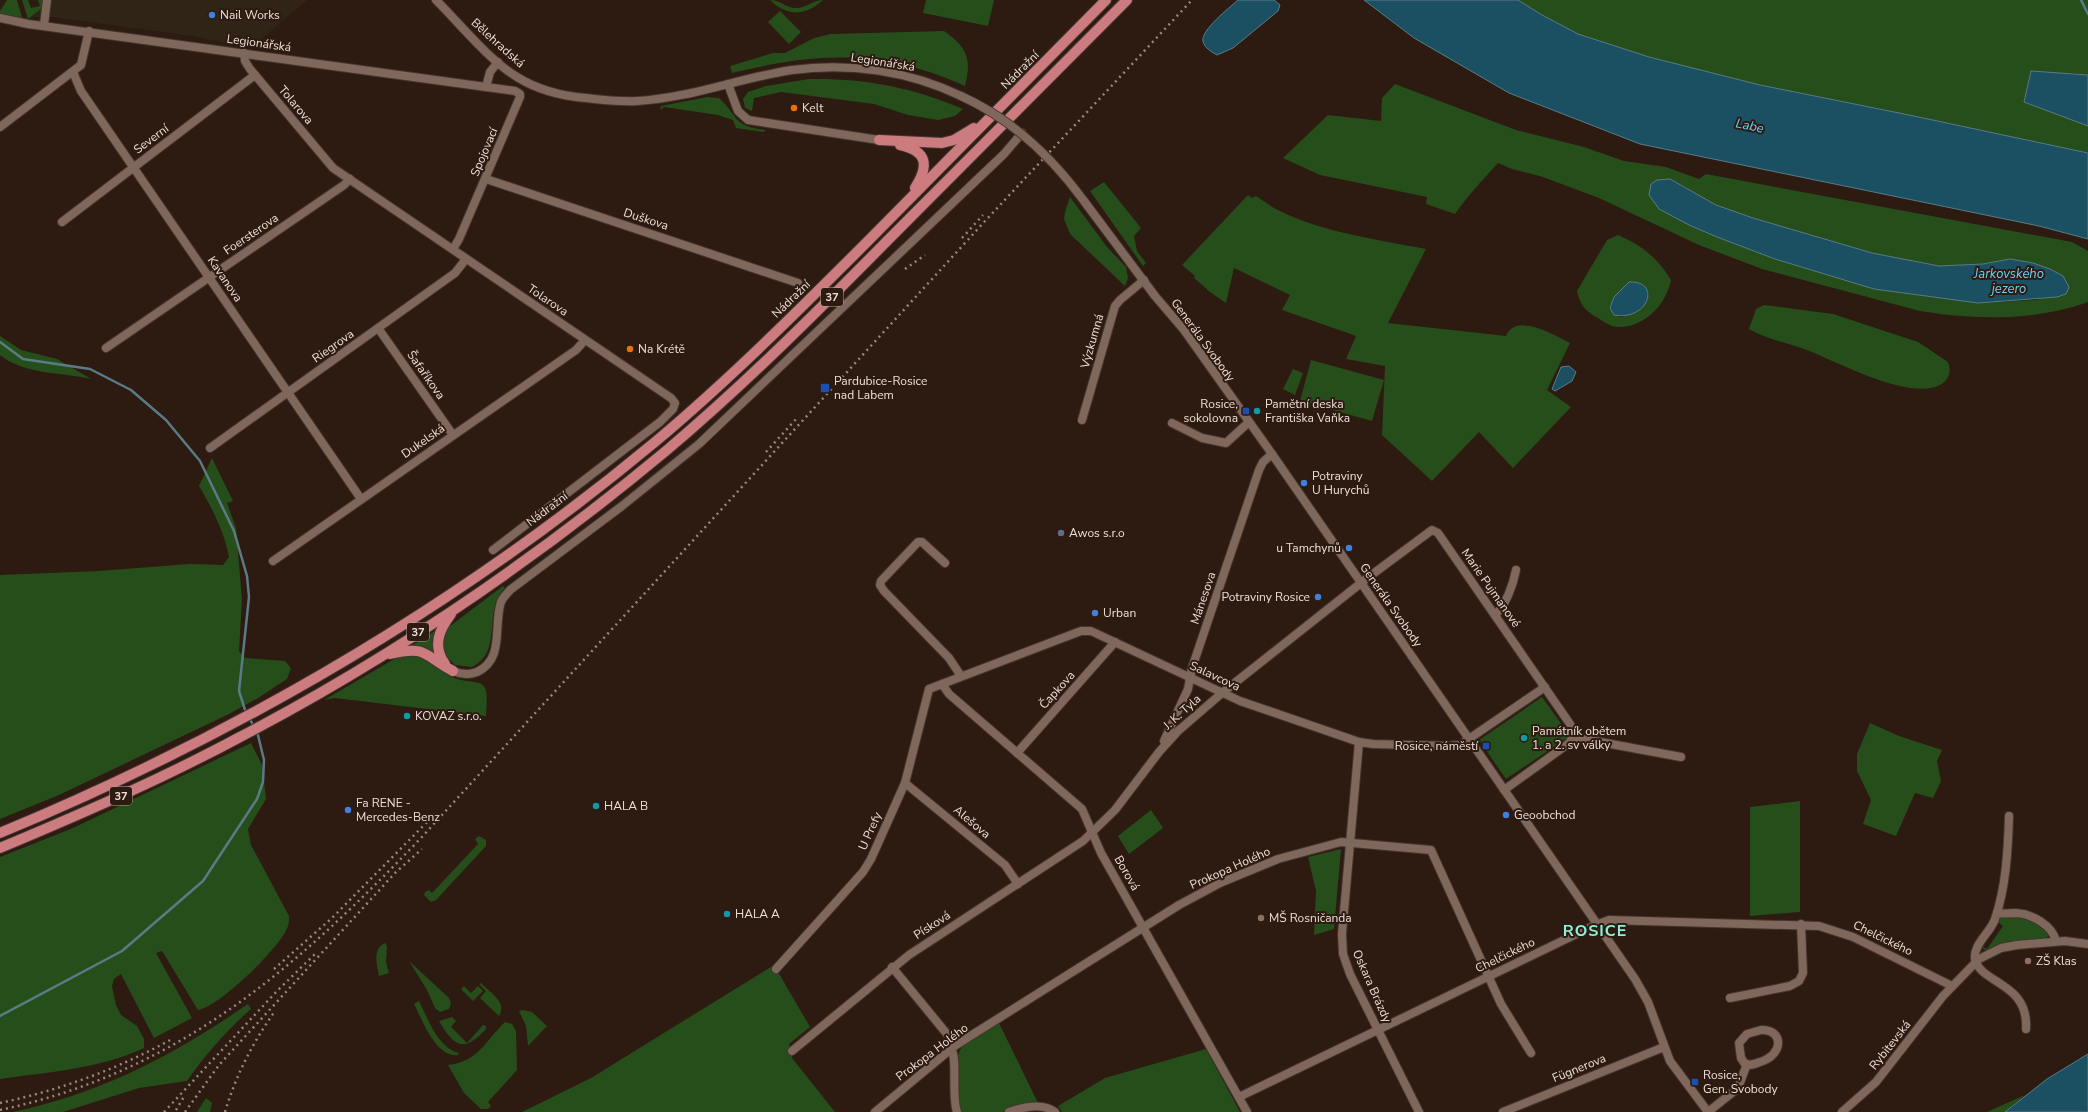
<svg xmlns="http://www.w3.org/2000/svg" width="2088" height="1112" viewBox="0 0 2088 1112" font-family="'Nunito Sans',sans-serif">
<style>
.commercial{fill:#302416}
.green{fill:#264e1b;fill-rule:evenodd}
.water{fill:#1b5062;stroke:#5a7b85}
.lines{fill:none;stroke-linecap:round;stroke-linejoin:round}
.stream{stroke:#5a7b85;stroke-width:2.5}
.street-casing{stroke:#453530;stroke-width:10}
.primary-casing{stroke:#453530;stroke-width:12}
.street{stroke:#7f675c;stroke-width:8}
.primary{stroke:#cc7b7f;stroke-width:10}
.rail{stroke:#97877f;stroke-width:2.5;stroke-dasharray:2 4;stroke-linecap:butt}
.street-bridge-casing{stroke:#453530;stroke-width:10;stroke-linecap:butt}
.street-bridge{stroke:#7f675c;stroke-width:8}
.shop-dot{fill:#3f7fe0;stroke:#2d1a11;stroke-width:1.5}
.food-dot{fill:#e8710a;stroke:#2d1a11;stroke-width:1.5}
.transit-dot{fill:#1a4fb4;stroke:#2d1a11;stroke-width:1.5}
.culture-dot{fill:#0f9aa8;stroke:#2d1a11;stroke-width:1.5}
.service-dot{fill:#5c6f8a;stroke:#2d1a11;stroke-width:1.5}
.education-dot{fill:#8d6e63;stroke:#2d1a11;stroke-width:1.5}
.labels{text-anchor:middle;stroke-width:4;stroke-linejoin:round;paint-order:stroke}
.shield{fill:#2d1a11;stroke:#b3a49c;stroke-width:1}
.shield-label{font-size:11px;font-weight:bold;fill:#eddfd8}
.poi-label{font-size:12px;fill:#eddfd8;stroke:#2d1a11;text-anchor:start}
.street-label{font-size:12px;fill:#eddfd8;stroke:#2d1a11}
.water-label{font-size:13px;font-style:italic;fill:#6cd1f5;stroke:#2d1a11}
.district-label{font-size:16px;font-weight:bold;letter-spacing:1px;fill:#8df0d7;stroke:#2d1a11}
</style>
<rect width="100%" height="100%" fill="#2d1a11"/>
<path class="commercial" d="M43,0H307L251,48L192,36L52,17H30L42,8Z"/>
<g class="green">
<path d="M7,0H17L23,21L0,15V11Z"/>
<path d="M22,0H28L31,8L40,6L38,0H43L42,8L28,19Z"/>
<path d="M770,0C780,0 786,8 796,8C807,8 813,0 823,0C806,16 787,17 770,0Z"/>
<path d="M926,0H994L988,26L923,13Z"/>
<path d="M1518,0H2088V75L2071,73L2024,102L2088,126V153L1909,115L1760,85L1649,57L1578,34L1542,15Z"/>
<path d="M780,11L801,32L789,44L768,22Z"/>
<path d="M944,31C967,47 972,59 965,86C883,49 818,52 732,73L730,66L773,53H785L814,38L831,34Z"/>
<path d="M809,79C865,78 911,87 963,109L955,116L938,120L908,115L874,104L781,92L754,98L752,111L745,108L743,99L748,92L766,86Z"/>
<path d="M1395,84L1516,130L1584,147L1624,161L1666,167L1699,179L1706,174L2072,242L2088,251V302C2036,321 1974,320 1920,311L1762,269L1699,245L1599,198L1543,177L1512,169L1498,163C1483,180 1468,195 1455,214L1426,204L1427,197L1320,175L1283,158L1328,115L1381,121L1382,98ZM1670,179L1716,205L1753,218L1872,253L1939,266L1983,264L2010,259L2033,263L2066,294L2035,300L1978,303L1874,289L1775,259L1717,237Z"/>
<path d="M707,97L719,98C740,118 732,126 766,130L763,132L736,128L733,120L718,115L664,107L660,110L661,106Z"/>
<path d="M1104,182L1141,228L1134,236L1137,251L1146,263L1143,266L1090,191Z"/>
<path d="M1248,195L1252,198L1256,196C1264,201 1271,207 1280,211C1321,232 1380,240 1426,249L1388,323L1506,336C1516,312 1555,335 1570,343L1547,390L1571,407L1513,468L1479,432L1432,481L1382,435L1385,366L1346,359L1356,336L1282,310L1290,295L1234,268L1226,303L1207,290V289L1194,278L1195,276L1182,265Z"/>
<path d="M1070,197L1107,247L1126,267L1128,278L1125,286L1070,234L1064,219L1065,212Z"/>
<path d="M1618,235C1641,245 1658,258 1671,280C1666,305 1644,328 1618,327C1611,327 1604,322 1598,318C1585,311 1580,305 1577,291L1607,240ZM1642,286L1649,295L1622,317L1614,315L1610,308C1617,290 1625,291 1642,286Z"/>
<path d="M1764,305L1833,314L1918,342L1948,362C1951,371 1950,377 1943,383C1914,404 1838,362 1807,350C1788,343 1766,339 1749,329L1756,309Z"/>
<path d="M0,336L21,350L57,359L91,379C61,372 25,375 0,355Z"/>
<path d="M1311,360L1384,380L1372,421L1300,401Z"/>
<path d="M1293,369L1303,373L1295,395L1283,389Z"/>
<path d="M212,458L233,501L227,503L236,528L242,600L239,651L245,658L285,661L291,668L287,679L258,698L229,714L59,795L0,819V575L99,571L189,564L223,565L229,557C224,531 212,508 199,486Z"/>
<path d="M503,586L505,588C482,611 504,651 472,667L455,665L445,655L441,645L446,629Z"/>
<path d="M436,630L435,654L411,646Z"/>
<path d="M417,653C422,655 429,658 434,662C439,667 443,672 450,676C477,689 491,669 486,716L335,698L324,700L396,658L407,654Z"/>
<path d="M1542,697L1570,736L1506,779L1479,740Z"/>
<path d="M1870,723L1899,736L1942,750L1937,761L1941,781L1933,798L1915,793L1896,836L1863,824L1871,800L1857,771V754Z"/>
<path d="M251,743L262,765L266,799L248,829L251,845L289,916C289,919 289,923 288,926C282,946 219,1007 198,1010L162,951L156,953L192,1018L154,1038L121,974L114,979L112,986L116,1005L121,1015L137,1026L144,1039V1048C100,1069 48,1072 0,1079V857L73,828Z"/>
<path d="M1800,801V912L1750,916V807Z"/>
<path d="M1151,810L1163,828L1129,854L1118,836Z"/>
<path d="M479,836L486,840V846L436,900L431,902L424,895L425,892L429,890L432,893L478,844L475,839Z"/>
<path d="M1341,849L1334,929L1314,935L1316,891L1308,857Z"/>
<path d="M2019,916L2042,925L2050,935L2044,939L2008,942L1987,951L1982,948L1981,946L1987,949L2003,926L1998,922L2001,917Z"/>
<path d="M385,943L387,946L386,962L389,973L379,976C377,964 372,949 385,943Z"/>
<path d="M409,961L449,998L451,1003L449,1009L440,1012L435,1008L427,990Z"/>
<path d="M774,965L810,1027L789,1044L792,1058L835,1112H522L591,1078Z"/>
<path d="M481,983C489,992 508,1002 499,1016L480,998L486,991L479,984Z"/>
<path d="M464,986L471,993L478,986L483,991L473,1001L461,989Z"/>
<path d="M419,1001C428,1019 438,1048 459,1053L458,1055C436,1058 423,1021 414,1004Z"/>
<path d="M248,1004L251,1009C226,1031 206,1054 187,1081L139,1088L63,1112H13C104,1092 172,1056 248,1004Z"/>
<path d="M523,1010L532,1012L547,1026L528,1046L526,1026L519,1011Z"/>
<path d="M452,1017L456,1021L451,1027L467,1043L483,1025L486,1026V1029C464,1053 454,1047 439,1021Z"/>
<path d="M505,1022L512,1024L516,1031L517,1070L488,1102L491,1106L488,1109H481L464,1093L448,1065C478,1062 485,1041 505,1022Z"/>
<path d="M999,1023L1038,1103L1002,1112H958C958,1097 952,1058 962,1047C972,1037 988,1030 999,1023Z"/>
<path d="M1206,1049L1240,1112H1062L1058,1106L1105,1078Z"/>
<path d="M2025,1095L2005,1112H1986H1987Z"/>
<path d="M206,1098L212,1103L210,1112H197Z"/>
</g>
<g class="water">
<path d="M1238,0H1274L1280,5L1278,11L1233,48L1217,55C1212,52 1204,48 1203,41C1201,30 1229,8 1238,0Z"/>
<path d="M1364,0H1518L1542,15L1578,34L1649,57L1760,85L1909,115L2088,153V239L2039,226L1640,144L1509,93L1414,38Z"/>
<path d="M2031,71L2088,75V126L2024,102Z"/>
<path d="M1670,179L1716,205L1753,218L1872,253L1939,266L1983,264L2010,259L2033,263L2050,269L2063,276L2069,287L2066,294L2057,297L1978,303L1874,289L1775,259L1717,237L1689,225L1659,209L1649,195L1651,184L1657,180Z"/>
<path d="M1629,282C1661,280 1650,321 1614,315L1610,308L1614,297Z"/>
<path d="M1569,366L1576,372L1572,381L1555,391L1552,389L1561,367Z"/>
<path d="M2088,1054V1112H2005L2047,1079Z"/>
</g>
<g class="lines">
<g class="stream">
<path d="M2081,0L2088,14"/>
<path d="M0,342L23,359L90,369L131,390L166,420L200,461L234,531L247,576L249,597L239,691L246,713"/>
<path d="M249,717L254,727"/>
<path d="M0,1016L122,951L203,881L257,799L263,782L264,760L257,731"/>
</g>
<g class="street-casing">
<g id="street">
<path d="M436,0C460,24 489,60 517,77C538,90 561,96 586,98C603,100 620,102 637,101C690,98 740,78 792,70C849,62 909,71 961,96"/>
<path d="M0,18L28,24L486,87L490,72L498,62"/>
<path d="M44,25L47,0"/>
<path d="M244,53L245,61L250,69L333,168L671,398L675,403L673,409L660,422L493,550"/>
<path d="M73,72L81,91L361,499"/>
<path d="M728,84L738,111L748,120L879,140"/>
<path d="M0,127L81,65L89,31"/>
<path d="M486,179L798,283"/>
<path d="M1084,201L1155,296L1184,330L1272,454L1635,979L1648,1002L1670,1061L1708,1112"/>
<path d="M62,222L255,75"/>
<path d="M453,249L459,239L520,97V94L515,91L486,87"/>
<path d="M378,328L453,435"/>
<path d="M106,348L344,185L350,179"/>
<path d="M1082,420L1115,306L1120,300L1144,280"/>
<path d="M1172,423L1202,438L1226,443L1249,422"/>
<path d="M210,448L455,273L466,259"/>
<path d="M273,561L576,350L585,340"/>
<path d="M945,563L922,542H918L881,581L880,585L884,591L949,658L961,676"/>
<path d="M1495,615C1506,605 1513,585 1516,570"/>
<path d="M453,671C460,674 469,675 477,672C505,659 493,626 501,602C503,597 507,594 510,590L622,506L699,444L1004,154L1022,133"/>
<path d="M942,684L949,694L1082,809L1101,853L1247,1112"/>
<path d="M1573,737L1681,757"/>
<path d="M1164,741L1188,689L1192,668L1259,470L1263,462L1272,454"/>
<path d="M1359,742L1342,934L1343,954L1350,974L1419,1112"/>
<path d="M1017,753L1115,642"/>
<path d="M905,783L1005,865L1018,884"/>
<path d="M2009,816C2008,850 2006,887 1995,919C1991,932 1973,944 1975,959C1980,984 2029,982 2026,1029"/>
<path d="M1997,913C2004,914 2010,913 2016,913C2032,914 2052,925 2056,941"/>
<path d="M892,967L956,1045"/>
<path d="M776,969L863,872L871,859L905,783L929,689L1081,631H1091L1240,701L1359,742L1373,744L1447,746L1460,745L1545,687"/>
<path d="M1730,998L1790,986L1799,981L1803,973L1801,924"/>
<path d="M1761,1030C1784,1029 1784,1055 1760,1062C1755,1064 1750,1066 1745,1064L1741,1058L1739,1043L1747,1034Z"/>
<path d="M951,1049C958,1058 951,1095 957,1112"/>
<path d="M792,1051L909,955L1083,841L1115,810L1159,752L1178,731L1222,693L1366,579L1432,530L1438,533L1570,724C1574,731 1574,738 1568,744L1504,790"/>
<path d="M1239,1097L1591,927L1609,920L1819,926L1853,937L1952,986"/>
<path d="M875,1112L956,1045L1179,905L1220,883L1278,859L1341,842L1431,850L1501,1004L1531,1053"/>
<path d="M1009,1112C1023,1107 1042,1102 1055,1112"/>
<path d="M1503,1112L1664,1047"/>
<path d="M1708,1112L1738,1088L1747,1064"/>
<path d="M1842,1112L1876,1082L1943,996L1979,959L2001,948L2017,945L2065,941L2088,944"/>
</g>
</g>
<g class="primary-casing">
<g id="primary">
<path d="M879,140L942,143L954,140L974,128"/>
<path d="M900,145C928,151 929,166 915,188"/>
<path d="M390,654C427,645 423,655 453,671"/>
<path d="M445,664C432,646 439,630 451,614"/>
<path d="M0,833C236,735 458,606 655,442C730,379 800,309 869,240C949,160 1028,80 1106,0"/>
<path d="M0,848C81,814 162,779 240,737C391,658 535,560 667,450C745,384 818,311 890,238C969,159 1048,79 1127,0"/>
</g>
</g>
<use href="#street" class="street"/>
<use href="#primary" class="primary"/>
<g class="rail">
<path d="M962,238L983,215"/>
<path d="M905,269L925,255"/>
<path d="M766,452L797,418"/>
<path d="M274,969L332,918L435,814"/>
<path d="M0,1103C60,1090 118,1069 172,1039"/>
<path d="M0,1110C181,1071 297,967 421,838L986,220L1192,0"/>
<path d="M176,1110L185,1095"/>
<path d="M164,1112L277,991L315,954"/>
<path d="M185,1112L219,1065L395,873L422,849"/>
<path d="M225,1112C236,1075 253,1042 275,1011"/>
</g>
<g class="street-bridge-casing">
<path id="street-bridge" d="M961,96C1012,119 1051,156 1084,201"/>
</g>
<use href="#street-bridge" class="street-bridge"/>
</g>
<g class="shop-dot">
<circle cx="212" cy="15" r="4"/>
<circle cx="1304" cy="483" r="4"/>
<circle cx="1349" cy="548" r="4"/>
<circle cx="1318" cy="597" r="4"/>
<circle cx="1095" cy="613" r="4"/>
<circle cx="348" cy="810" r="4"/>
<circle cx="1506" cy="815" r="4"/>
</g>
<g class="food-dot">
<circle cx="794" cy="108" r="4"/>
<circle cx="630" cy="349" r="4"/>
</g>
<g class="transit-dot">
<rect x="820" y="383" width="10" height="10" rx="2"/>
<rect x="1242" y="407" width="8" height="8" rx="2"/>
<rect x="1482" y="742" width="8" height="8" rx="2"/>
<rect x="1691" y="1078" width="8" height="8" rx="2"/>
</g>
<g class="culture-dot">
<circle cx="1257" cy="411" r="4"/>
<circle cx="407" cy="716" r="4"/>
<circle cx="1524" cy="738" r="4"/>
<circle cx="596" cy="806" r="4"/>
<circle cx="727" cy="914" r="4"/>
</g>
<circle class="service-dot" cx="1061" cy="533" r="4"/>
<g class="education-dot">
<circle cx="1261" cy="918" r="4"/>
<circle cx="2028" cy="961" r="4"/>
</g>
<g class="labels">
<g class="shield">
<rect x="821" y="288" width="22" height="18" rx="3"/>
<rect x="407" y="623" width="22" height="18" rx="3"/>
<rect x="110" y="787" width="22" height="18" rx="3"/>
</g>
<g class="shield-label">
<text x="832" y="301">37</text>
<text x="418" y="636">37</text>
<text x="121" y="800">37</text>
</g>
<g class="poi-label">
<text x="220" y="19">Nail Works</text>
<text x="802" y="112">Kelt</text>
<text x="638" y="353">Na Krétě</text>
<text x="834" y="385">Pardubice-Rosice<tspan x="834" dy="14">nad Labem</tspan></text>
<text x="1238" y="408" text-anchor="end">Rosice,<tspan x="1238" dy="14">sokolovna</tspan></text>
<text x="1265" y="408">Pamětní deska<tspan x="1265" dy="14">Františka Vaňka</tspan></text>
<text x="1312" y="480">Potraviny<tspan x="1312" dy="14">U Hurychů</tspan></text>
<text x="1069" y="537">Awos s.r.o</text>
<text x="1341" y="552" text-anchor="end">u Tamchynů</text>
<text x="1310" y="601" text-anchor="end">Potraviny Rosice</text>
<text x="1103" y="617">Urban</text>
<text x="415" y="720">KOVAZ s.r.o.</text>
<text x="1532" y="735">Památník obětem<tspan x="1532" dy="14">1. a 2. sv války</tspan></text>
<text x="1478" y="750" text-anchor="end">Rosice, náměstí</text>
<text x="356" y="807">Fa RENE -<tspan x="356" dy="14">Mercedes-Benz</tspan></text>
<text x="604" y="810">HALA B</text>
<text x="1514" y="819">Geoobchod</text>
<text x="735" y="918">HALA A</text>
<text x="1269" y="922">MŠ Rosničanda</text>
<text x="2036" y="965">ZŠ Klas</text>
<text x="1703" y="1079">Rosice,<tspan x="1703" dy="14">Gen. Svobody</tspan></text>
</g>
<g class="street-label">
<text transform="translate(259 43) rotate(8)" y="4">Legionářská</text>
<text transform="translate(498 43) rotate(42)" y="4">Bělehradská</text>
<text transform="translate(883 62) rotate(9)" y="4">Legionářská</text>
<text transform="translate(1020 70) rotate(-45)" y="4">Nádražní</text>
<text transform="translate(296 105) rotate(50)" y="4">Tolarova</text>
<text transform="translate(151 139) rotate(-37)" y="4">Severní</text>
<text transform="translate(484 152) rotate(-67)" y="4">Spojovací</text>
<text transform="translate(646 219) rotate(18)" y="4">Duškova</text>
<text transform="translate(251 234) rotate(-34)" y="4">Foersterova</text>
<text transform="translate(225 279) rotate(56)" y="4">Kavanova</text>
<text transform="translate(791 299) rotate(-44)" y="4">Nádražní</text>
<text transform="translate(548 300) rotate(34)" y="4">Tolarova</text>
<text transform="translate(1203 340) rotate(54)" y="4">Generála Svobody</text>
<text transform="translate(1092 341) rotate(-74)" y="4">Výzkumná</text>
<text transform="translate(333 346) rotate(-35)" y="4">Riegrova</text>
<text transform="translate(426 375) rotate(55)" y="4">Šafaříkova</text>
<text transform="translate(423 441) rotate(-35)" y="4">Dukelská</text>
<text transform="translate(547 509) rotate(-37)" y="4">Nádražní</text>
<text transform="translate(1491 588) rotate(55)" y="4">Marie Pujmanové</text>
<text transform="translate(1203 598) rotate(-71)" y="4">Mánesova</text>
<text transform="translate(1391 605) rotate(55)" y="4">Generála Svobody</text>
<text transform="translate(1215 676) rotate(25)" y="4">Salavcova</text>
<text transform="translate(1057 690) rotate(-48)" y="4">Čapkova</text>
<text transform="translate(1182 712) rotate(-42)" y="4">J. K. Tyla</text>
<text transform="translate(972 822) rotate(40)" y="4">Alešova</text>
<text transform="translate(870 831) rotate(-66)" y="4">U Prefy</text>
<text transform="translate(1230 868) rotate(-24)" y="4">Prokopa Holého</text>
<text transform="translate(1127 873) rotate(60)" y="4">Borová</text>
<text transform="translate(932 925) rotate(-33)" y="4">Písková</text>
<text transform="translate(1883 938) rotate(26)" y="4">Chelčického</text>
<text transform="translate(1505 955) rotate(-26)" y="4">Chelčického</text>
<text transform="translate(1372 986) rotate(66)" y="4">Oskara Brázdy</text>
<text transform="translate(1890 1045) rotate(-52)" y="4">Rybitevská</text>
<text transform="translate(932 1052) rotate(-37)" y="4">Prokopa Holého</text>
<text transform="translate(1579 1068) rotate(-22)" y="4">Fügnerova</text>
</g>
<g class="water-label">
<text transform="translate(1750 125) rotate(12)" y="5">Labe</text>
<text x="2009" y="278">Jarkovského<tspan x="2009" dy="15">jezero</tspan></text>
</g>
<g class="district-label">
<text x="1595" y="936">ROSICE</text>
</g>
</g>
</svg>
